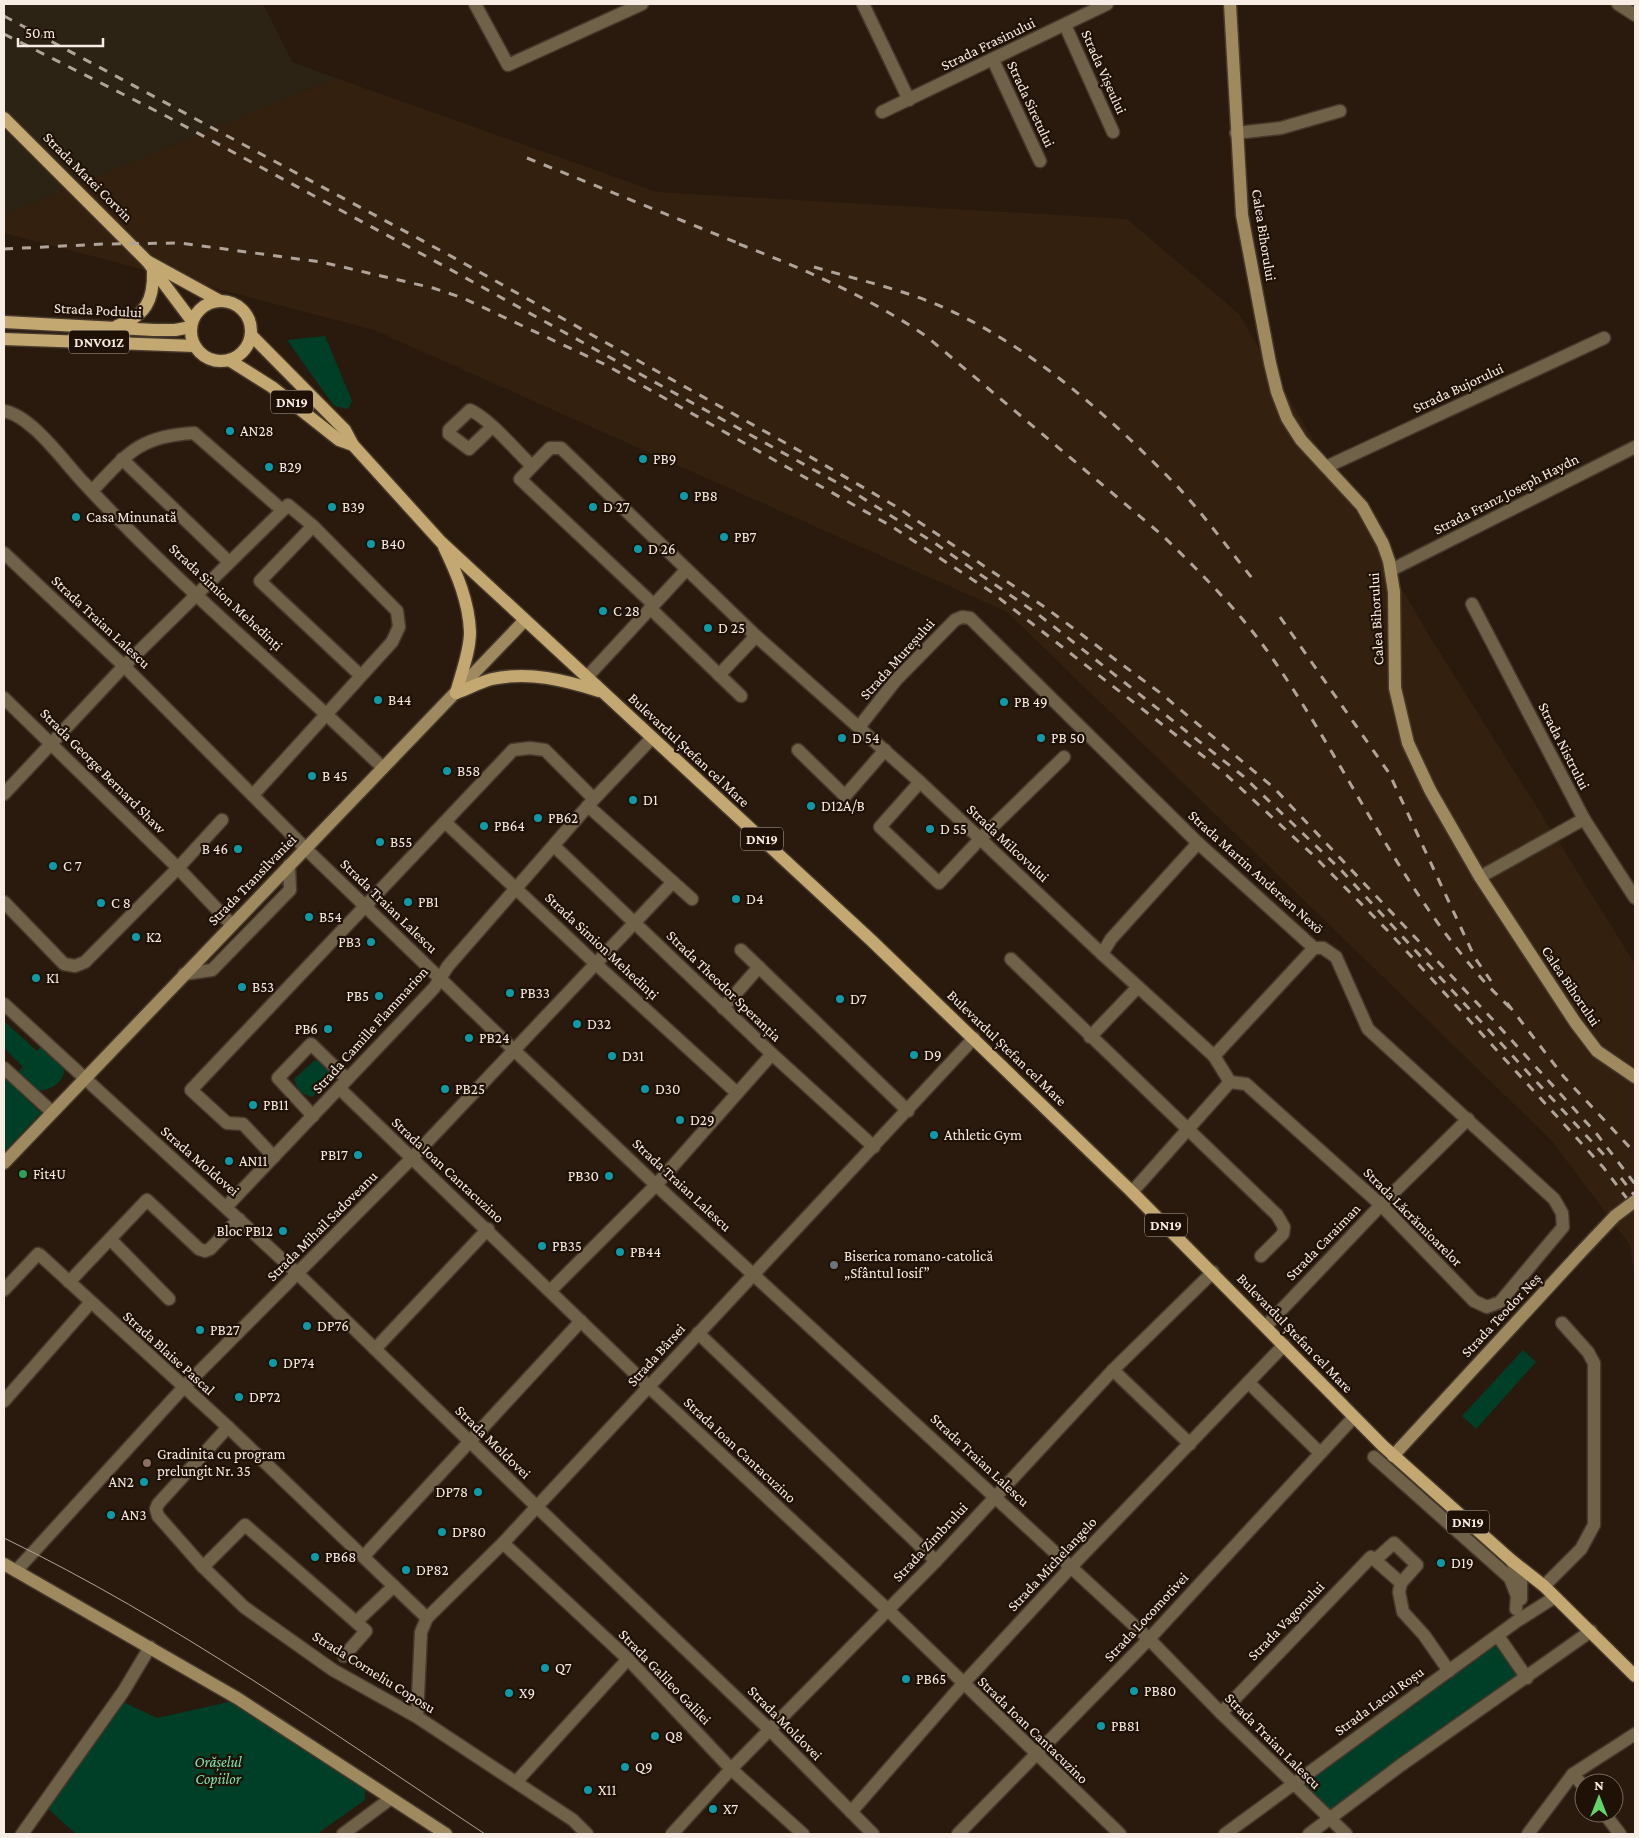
<svg xmlns="http://www.w3.org/2000/svg" width="1639" height="1838" viewBox="0 0 1639 1838" font-family="'Crimson Pro',serif">
<style>
.built{fill:#34200e}
.industrial{fill:#2d2314}
.green{fill:#003f27}
.lines{fill:none;stroke-linecap:round;stroke-linejoin:round}
.street-casing{stroke:#46382b;stroke-width:15}
.secondary-casing{stroke:#46382b;stroke-width:15}
.primary-casing{stroke:#46382b;stroke-width:15}
.street{stroke:#706248;stroke-width:12}
.secondary{stroke:#9f8a5f;stroke-width:12}
.primary{stroke:#c4a871;stroke-width:12}
.tram{stroke:#b0a49a;stroke-width:1}
.rail{stroke:#b0a49a;stroke-width:3;stroke-dasharray:9 9;stroke-linecap:butt}
.secondary-bridge-casing{stroke:#46382b;stroke-width:15;stroke-linecap:butt}
.secondary-bridge{stroke:#9f8a5f;stroke-width:12}
.culture-dot{fill:#0f9aa8;stroke:#1f1105;stroke-width:2}
.leisure-dot{fill:#2e9e5b;stroke:#1f1105;stroke-width:2}
.worship-dot{fill:#6b7280;stroke:#1f1105;stroke-width:2}
.education-dot{fill:#8d6e63;stroke:#1f1105;stroke-width:2}
.labels{text-anchor:middle;stroke-width:4.5;stroke-linejoin:round;paint-order:stroke}
.shield{fill:#1f1105;stroke:#b7aba2;stroke-width:1}
.shield-label{font-size:14px;font-weight:bold;fill:#f8ede5}
.street-label{font-size:15px;fill:#f8ede5;stroke:#1f1105}
.poi-label{font-size:15px;fill:#f8ede5;stroke:#1f1105;text-anchor:start}
.park-label{font-size:15px;font-style:italic;fill:#7ee7b3;stroke:#1f1105}
</style>
<rect width="100%" height="100%" fill="#291a0d"/>
<path class="built" d="M336,78L657,192L1127,219L1239,314L1432,640L1635,964V1280L1630,1245L1551,1140L1007,612L374,330L4,233V215Z"/>
<path class="industrial" d="M4,4H263L292,62L336,78L4,215Z"/>
<g class="green">
<path d="M325,336L352,401L348,409L334,406L287,340Z"/>
<path d="M4,1021L37,1051L43,1044C49,1051 58,1057 62,1065C70,1078 50,1093 37,1090C29,1088 22,1080 15,1075L23,1067L4,1048Z"/>
<path d="M315,1060L328,1065L332,1079L312,1097L299,1092L294,1079Z"/>
<path d="M4,1077L41,1113L4,1152Z"/>
<path d="M1523,1350L1536,1362L1476,1429L1462,1416Z"/>
<path d="M1498,1636L1527,1678L1330,1820L1292,1784Z"/>
<path d="M119,1700L157,1718L233,1701L365,1784V1800L317,1834H76L45,1806Z"/>
</g>
<g class="lines">
<g class="street-casing">
<g id="street">
<path d="M475,4L508,65L642,4"/>
<path d="M863,4L909,100"/>
<path d="M1618,4L1635,15"/>
<path d="M1065,25L1113,132"/>
<path d="M993,60L1040,161"/>
<path d="M882,112L1107,4"/>
<path d="M1236,133L1281,128L1340,111"/>
<path d="M4,411C32,416 64,462 84,483C177,584 284,672 382,767"/>
<path d="M492,427L469,449L449,434V430L470,410C490,419 515,450 532,466"/>
<path d="M122,459L229,562"/>
<path d="M1326,467L1604,338"/>
<path d="M92,491C128,453 139,436 194,433L282,510"/>
<path d="M313,526L260,581L360,675"/>
<path d="M4,553L124,666L305,848L515,1051L656,1185L1149,1639L1221,1713L1346,1834"/>
<path d="M1391,570L1635,447"/>
<path d="M653,604L520,479L550,448H561L756,636L920,782L1102,954L1214,1056L1230,1082"/>
<path d="M1472,604L1584,819L1635,898"/>
<path d="M650,608L741,696"/>
<path d="M719,675L756,636"/>
<path d="M587,677L686,570"/>
<path d="M4,698L178,868L232,925"/>
<path d="M859,727L896,680L955,620L962,617L970,618L1198,843L1314,948H1323L1336,957L1368,1029L1554,1199L1562,1213L1563,1227L1500,1302L1487,1307L1474,1301L1381,1205L1246,1084L1230,1082"/>
<path d="M798,750L845,796L885,750"/>
<path d="M920,782L880,827L939,883L981,838L1064,757"/>
<path d="M4,794L124,666L288,505L313,526L397,611L399,627L392,642L253,795"/>
<path d="M588,806L692,899"/>
<path d="M445,822L597,965L737,1093"/>
<path d="M554,846L772,1054L874,1147"/>
<path d="M1480,877L1584,819"/>
<path d="M4,902L64,964L75,966L85,962L178,868L222,820"/>
<path d="M741,950L908,1111"/>
<path d="M1102,954L1111,939L1198,843"/>
<path d="M1011,959L1277,1215L1284,1227L1283,1234L1261,1256"/>
<path d="M184,974L212,970L290,890L289,865"/>
<path d="M4,1004L298,1274L536,1506L770,1730L873,1834"/>
<path d="M723,1008L759,967"/>
<path d="M1090,1037L1138,987"/>
<path d="M1214,1056L1314,948"/>
<path d="M4,1068L52,1112"/>
<path d="M339,1088L649,1387L888,1610L1120,1834"/>
<path d="M313,1116L278,1078L311,1044L347,1079"/>
<path d="M274,1157L243,1124L227,1123L191,1090L513,750L530,748L545,750L594,799"/>
<path d="M1132,1192L1230,1082"/>
<path d="M227,1206L434,988L448,966L594,799L652,738"/>
<path d="M110,1239L169,1299"/>
<path d="M69,1282L147,1200L199,1249L205,1251L210,1249L239,1219"/>
<path d="M4,1290L38,1254L40,1255L228,1427L427,1618"/>
<path d="M550,1291L656,1185L772,1054"/>
<path d="M1266,1326L1381,1205L1468,1119"/>
<path d="M698,1333L936,1561"/>
<path d="M375,1349L488,1229"/>
<path d="M1113,1370L1190,1444"/>
<path d="M1249,1383L1320,1453"/>
<path d="M4,1401L91,1302"/>
<path d="M228,1427L158,1504L156,1509L158,1516L203,1567L244,1607L333,1670L417,1717L573,1820L587,1834"/>
<path d="M1374,1457L1510,1578L1517,1596L1516,1609"/>
<path d="M503,1543L628,1659L731,1769L803,1834"/>
<path d="M364,1556L581,1321"/>
<path d="M1375,1560L1401,1583"/>
<path d="M1511,1560L1521,1581V1599"/>
<path d="M203,1567L245,1525L356,1622L394,1586"/>
<path d="M16,1571L183,1388L411,1159L673,882"/>
<path d="M1544,1586L1581,1549L1594,1525V1363L1588,1352L1562,1323"/>
<path d="M1498,1636L1527,1678"/>
<path d="M344,1656L366,1631L356,1622"/>
<path d="M1221,1713L1371,1557L1375,1560L1394,1543L1417,1565L1401,1583L1399,1592L1403,1612L1424,1635L1449,1671"/>
<path d="M417,1717L421,1632L427,1618L503,1543L974,1038"/>
<path d="M1573,1774L1584,1787"/>
<path d="M516,1782L628,1659"/>
<path d="M851,1812L962,1685L1071,1567L1284,1345"/>
<path d="M1604,1813L1620,1834"/>
<path d="M22,1834L123,1692L150,1647"/>
<path d="M343,1834L390,1799"/>
<path d="M672,1834L731,1769L936,1561L1113,1370L1213,1272"/>
<path d="M958,1834L1149,1639L1354,1417"/>
<path d="M1225,1834L1517,1621L1555,1597"/>
<path d="M1309,1834L1401,1765L1591,1631"/>
<path d="M1528,1834L1573,1774L1635,1734"/>
</g>
</g>
<g class="secondary-casing">
<g id="secondary">
<path d="M1230,4L1242,215L1270,363L1277,392L1287,418L1301,440L1362,506L1383,544L1389,561L1394,592L1395,688L1408,743L1430,790L1480,877L1575,1022L1597,1051L1635,1077"/>
<path d="M4,1163L525,620"/>
<path d="M1393,1456L1580,1253"/>
<path d="M4,1564L237,1698L446,1834"/>
</g>
</g>
<g class="primary-casing">
<g id="primary">
<path d="M4,118L147,261L192,321"/>
<path d="M147,261L220,301"/>
<circle cx="221" cy="331" r="30"/>
<path d="M4,322L154,330H175L191,327"/>
<path d="M117,326C145,316 154,301 153,271"/>
<path d="M251,335L345,430L353,445L441,542L872,941L1132,1192L1383,1446L1511,1560L1544,1586L1635,1676"/>
<path d="M4,339L195,346"/>
<path d="M229,360L272,387L339,440L353,445"/>
<path d="M444,547C457,574 469,602 470,632C470,652 461,674 456,693"/>
<path d="M456,693C468,689 480,682 492,679C529,671 564,680 599,691"/>
</g>
</g>
<use href="#street" class="street"/>
<use href="#secondary" class="secondary"/>
<use href="#primary" class="primary"/>
<path class="tram" d="M4,1538C173,1620 328,1730 485,1834"/>
<g class="rail">
<path d="M4,16L449,255L807,455L897,507L1046,608L1163,695L1274,788L1495,1022L1596,1133L1635,1184"/>
<path d="M4,34L166,116L444,266L845,487L936,544L1039,615L1243,776L1341,870L1605,1156"/>
<path d="M527,158L745,246"/>
<path d="M739,244C806,270 867,296 926,336L1162,535C1203,575 1245,617 1277,665C1346,766 1397,880 1477,973C1487,986 1500,997 1511,1009"/>
<path d="M4,249L104,244L180,243L321,262L433,288L463,298L606,365L891,526L990,591L1221,770L1313,855L1389,932L1603,1167L1635,1209"/>
<path d="M814,267C858,280 906,290 947,309C1036,350 1110,417 1177,486C1205,516 1230,551 1256,583"/>
<path d="M1280,617L1389,773L1475,958L1491,981"/>
<path d="M1507,1003L1564,1077L1635,1153"/>
<path d="M1621,1178L1635,1196"/>
</g>
<g class="secondary-bridge-casing">
<path id="secondary-bridge" d="M1580,1253L1615,1216L1635,1201"/>
</g>
<use href="#secondary-bridge" class="secondary-bridge"/>
</g>
<g class="culture-dot">
<circle cx="230" cy="431" r="5"/>
<circle cx="643" cy="459" r="5"/>
<circle cx="269" cy="467" r="5"/>
<circle cx="684" cy="496" r="5"/>
<circle cx="332" cy="507" r="5"/>
<circle cx="593" cy="507" r="5"/>
<circle cx="76" cy="517" r="5"/>
<circle cx="724" cy="537" r="5"/>
<circle cx="371" cy="544" r="5"/>
<circle cx="638" cy="549" r="5"/>
<circle cx="603" cy="611" r="5"/>
<circle cx="708" cy="628" r="5"/>
<circle cx="378" cy="700" r="5"/>
<circle cx="1004" cy="702" r="5"/>
<circle cx="842" cy="738" r="5"/>
<circle cx="1041" cy="738" r="5"/>
<circle cx="447" cy="771" r="5"/>
<circle cx="312" cy="776" r="5"/>
<circle cx="633" cy="800" r="5"/>
<circle cx="811" cy="806" r="5"/>
<circle cx="538" cy="818" r="5"/>
<circle cx="484" cy="826" r="5"/>
<circle cx="930" cy="829" r="5"/>
<circle cx="380" cy="842" r="5"/>
<circle cx="238" cy="849" r="5"/>
<circle cx="53" cy="866" r="5"/>
<circle cx="736" cy="899" r="5"/>
<circle cx="408" cy="902" r="5"/>
<circle cx="101" cy="903" r="5"/>
<circle cx="309" cy="917" r="5"/>
<circle cx="136" cy="937" r="5"/>
<circle cx="371" cy="942" r="5"/>
<circle cx="36" cy="978" r="5"/>
<circle cx="242" cy="987" r="5"/>
<circle cx="510" cy="993" r="5"/>
<circle cx="379" cy="996" r="5"/>
<circle cx="840" cy="999" r="5"/>
<circle cx="577" cy="1024" r="5"/>
<circle cx="328" cy="1029" r="5"/>
<circle cx="469" cy="1038" r="5"/>
<circle cx="914" cy="1055" r="5"/>
<circle cx="612" cy="1056" r="5"/>
<circle cx="445" cy="1089" r="5"/>
<circle cx="645" cy="1089" r="5"/>
<circle cx="253" cy="1105" r="5"/>
<circle cx="680" cy="1120" r="5"/>
<circle cx="934" cy="1135" r="5"/>
<circle cx="358" cy="1155" r="5"/>
<circle cx="229" cy="1161" r="5"/>
<circle cx="609" cy="1176" r="5"/>
<circle cx="283" cy="1231" r="5"/>
<circle cx="542" cy="1246" r="5"/>
<circle cx="620" cy="1252" r="5"/>
<circle cx="307" cy="1326" r="5"/>
<circle cx="200" cy="1330" r="5"/>
<circle cx="273" cy="1363" r="5"/>
<circle cx="239" cy="1397" r="5"/>
<circle cx="144" cy="1482" r="5"/>
<circle cx="478" cy="1492" r="5"/>
<circle cx="111" cy="1515" r="5"/>
<circle cx="442" cy="1532" r="5"/>
<circle cx="315" cy="1557" r="5"/>
<circle cx="1441" cy="1563" r="5"/>
<circle cx="406" cy="1570" r="5"/>
<circle cx="545" cy="1668" r="5"/>
<circle cx="906" cy="1679" r="5"/>
<circle cx="1134" cy="1691" r="5"/>
<circle cx="509" cy="1693" r="5"/>
<circle cx="1101" cy="1726" r="5"/>
<circle cx="655" cy="1736" r="5"/>
<circle cx="625" cy="1767" r="5"/>
<circle cx="588" cy="1790" r="5"/>
<circle cx="713" cy="1809" r="5"/>
</g>
<circle class="leisure-dot" cx="23" cy="1174" r="5"/>
<circle class="worship-dot" cx="834" cy="1265" r="5"/>
<circle class="education-dot" cx="147" cy="1463" r="5"/>
<g class="labels">
<g class="shield">
<rect x="69" y="330.5" width="60" height="23" rx="4"/>
<rect x="271" y="390.5" width="42" height="23" rx="4"/>
<rect x="741" y="827.5" width="42" height="23" rx="4"/>
<rect x="1145" y="1213.5" width="42" height="23" rx="4"/>
<rect x="1447" y="1510.5" width="42" height="23" rx="4"/>
</g>
<g class="shield-label">
<text x="99" y="347">DNVO1Z</text>
<text x="292" y="407">DN19</text>
<text x="762" y="844">DN19</text>
<text x="1166" y="1230">DN19</text>
<text x="1468" y="1527">DN19</text>
</g>
<g class="street-label">
<text transform="translate(988 44) rotate(-26)" y="5">Strada Frasinului</text>
<text transform="translate(1104 72) rotate(66)" y="5">Strada Vișeului</text>
<text transform="translate(1031 104) rotate(65)" y="5">Strada Siretului</text>
<text transform="translate(88 177) rotate(45)" y="5">Strada Matei Corvin</text>
<text transform="translate(1264 235) rotate(81)" y="5">Calea Bihorului</text>
<text transform="translate(98 310) rotate(3)" y="5">Strada Podului</text>
<text transform="translate(1458 388) rotate(-25)" y="5">Strada Bujorului</text>
<text transform="translate(1506 494) rotate(-27)" y="5">Strada Franz Joseph Haydn</text>
<text transform="translate(226 597) rotate(43)" y="5">Strada Simion Mehedinți</text>
<text transform="translate(1376 619) rotate(-93)" y="5">Calea Bihorului</text>
<text transform="translate(101 622) rotate(43)" y="5">Strada Traian Lalescu</text>
<text transform="translate(897 659) rotate(-48)" y="5">Strada Mureșului</text>
<text transform="translate(1564 746) rotate(63)" y="5">Strada Nistrului</text>
<text transform="translate(689 750) rotate(43)" y="5">Bulevardul Ștefan cel Mare</text>
<text transform="translate(103 771) rotate(45)" y="5">Strada George Bernard Shaw</text>
<text transform="translate(1008 843) rotate(43)" y="5">Strada Milcovului</text>
<text transform="translate(1256 872) rotate(42)" y="5">Strada Martin Andersen Nexö</text>
<text transform="translate(252 880) rotate(-46)" y="5">Strada Transilvaniei</text>
<text transform="translate(389 906) rotate(44)" y="5">Strada Traian Lalescu</text>
<text transform="translate(602 946) rotate(43)" y="5">Strada Simion Mehedinți</text>
<text transform="translate(724 986) rotate(44)" y="5">Strada Theodor Speranția</text>
<text transform="translate(1571 986) rotate(56)" y="5">Calea Bihorului</text>
<text transform="translate(370 1030) rotate(-48)" y="5">Strada Camille Flammarion</text>
<text transform="translate(1007 1048) rotate(44)" y="5">Bulevardul Ștefan cel Mare</text>
<text transform="translate(200 1161) rotate(41)" y="5">Strada Moldovei</text>
<text transform="translate(448 1170) rotate(43)" y="5">Strada Ioan Cantacuzino</text>
<text transform="translate(682 1185) rotate(43)" y="5">Strada Traian Lalescu</text>
<text transform="translate(1413 1217) rotate(45)" y="5">Strada Lăcrămioarelor</text>
<text transform="translate(322 1226) rotate(-45)" y="5">Strada Mihail Sadoveanu</text>
<text transform="translate(1323 1242) rotate(-46)" y="5">Strada Caraiman</text>
<text transform="translate(1501 1315) rotate(-47)" y="5">Strada Teodor Neș</text>
<text transform="translate(1295 1333) rotate(46)" y="5">Bulevardul Ștefan cel Mare</text>
<text transform="translate(169 1353) rotate(42)" y="5">Strada Blaise Pascal</text>
<text transform="translate(656 1355) rotate(-48)" y="5">Strada Bârsei</text>
<text transform="translate(493 1442) rotate(44)" y="5">Strada Moldovei</text>
<text transform="translate(740 1450) rotate(43)" y="5">Strada Ioan Cantacuzino</text>
<text transform="translate(980 1460) rotate(43)" y="5">Strada Traian Lalescu</text>
<text transform="translate(930 1542) rotate(-47)" y="5">Strada Zimbrului</text>
<text transform="translate(1052 1564) rotate(-47)" y="5">Strada Michelangelo</text>
<text transform="translate(1146 1617) rotate(-47)" y="5">Strada Locomotivei</text>
<text transform="translate(1286 1621) rotate(-46)" y="5">Strada Vagonului</text>
<text transform="translate(374 1672) rotate(32)" y="5">Strada Corneliu Coposu</text>
<text transform="translate(665 1677) rotate(46)" y="5">Strada Galileo Galilei</text>
<text transform="translate(1379 1701) rotate(-36)" y="5">Strada Lacul Roșu</text>
<text transform="translate(785 1723) rotate(45)" y="5">Strada Moldovei</text>
<text transform="translate(1033 1730) rotate(44)" y="5">Strada Ioan Cantacuzino</text>
<text transform="translate(1273 1741) rotate(45)" y="5">Strada Traian Lalescu</text>
</g>
<g class="poi-label">
<text x="240" y="436">AN28</text>
<text x="653" y="464">PB9</text>
<text x="279" y="472">B29</text>
<text x="694" y="501">PB8</text>
<text x="342" y="512">B39</text>
<text x="603" y="512">D 27</text>
<text x="86" y="522">Casa Minunată</text>
<text x="734" y="542">PB7</text>
<text x="381" y="549">B40</text>
<text x="648" y="554">D 26</text>
<text x="613" y="616">C 28</text>
<text x="718" y="633">D 25</text>
<text x="388" y="705">B44</text>
<text x="1014" y="707">PB 49</text>
<text x="852" y="743">D 54</text>
<text x="1051" y="743">PB 50</text>
<text x="457" y="776">B58</text>
<text x="322" y="781">B 45</text>
<text x="643" y="805">D1</text>
<text x="821" y="811">D12A/B</text>
<text x="548" y="823">PB62</text>
<text x="494" y="831">PB64</text>
<text x="940" y="834">D 55</text>
<text x="390" y="847">B55</text>
<text x="228" y="854" text-anchor="end">B 46</text>
<text x="63" y="871">C 7</text>
<text x="746" y="904">D4</text>
<text x="418" y="907">PB1</text>
<text x="111" y="908">C 8</text>
<text x="319" y="922">B54</text>
<text x="146" y="942">K2</text>
<text x="361" y="947" text-anchor="end">PB3</text>
<text x="46" y="983">K1</text>
<text x="252" y="992">B53</text>
<text x="520" y="998">PB33</text>
<text x="369" y="1001" text-anchor="end">PB5</text>
<text x="850" y="1004">D7</text>
<text x="587" y="1029">D32</text>
<text x="318" y="1034" text-anchor="end">PB6</text>
<text x="479" y="1043">PB24</text>
<text x="924" y="1060">D9</text>
<text x="622" y="1061">D31</text>
<text x="455" y="1094">PB25</text>
<text x="655" y="1094">D30</text>
<text x="263" y="1110">PB11</text>
<text x="690" y="1125">D29</text>
<text x="944" y="1140">Athletic Gym</text>
<text x="348" y="1160" text-anchor="end">PB17</text>
<text x="239" y="1166">AN11</text>
<text x="33" y="1179">Fit4U</text>
<text x="599" y="1181" text-anchor="end">PB30</text>
<text x="273" y="1236" text-anchor="end">Bloc PB12</text>
<text x="552" y="1251">PB35</text>
<text x="630" y="1257">PB44</text>
<text x="844" y="1261">Biserica romano-catolică<tspan x="844" dy="17">„Sfântul Iosif”</tspan></text>
<text x="317" y="1331">DP76</text>
<text x="210" y="1335">PB27</text>
<text x="283" y="1368">DP74</text>
<text x="249" y="1402">DP72</text>
<text x="157" y="1459">Gradinita cu program<tspan x="157" dy="17">prelungit Nr. 35</tspan></text>
<text x="134" y="1487" text-anchor="end">AN2</text>
<text x="468" y="1497" text-anchor="end">DP78</text>
<text x="121" y="1520">AN3</text>
<text x="452" y="1537">DP80</text>
<text x="325" y="1562">PB68</text>
<text x="1451" y="1568">D19</text>
<text x="416" y="1575">DP82</text>
<text x="555" y="1673">Q7</text>
<text x="916" y="1684">PB65</text>
<text x="1144" y="1696">PB80</text>
<text x="519" y="1698">X9</text>
<text x="1111" y="1731">PB81</text>
<text x="665" y="1741">Q8</text>
<text x="635" y="1772">Q9</text>
<text x="598" y="1795">X11</text>
<text x="723" y="1814">X7</text>
</g>
<g class="park-label">
<text x="218" y="1767">Orășelul<tspan x="218" dy="17">Copiilor</tspan></text>
</g>
</g>
<rect width="1639" height="1838" fill="none" stroke="#f8ede5" stroke-width="10"/>
<g transform="translate(1599 1798)"><circle r="24" fill="#1f1105" stroke="#76695f"/>
<path d="M0-4L9 19L0 12L-9 19Z" fill="#65d467"/>
<text y="-8" font-size="14" font-weight="bold" text-anchor="middle" fill="#f8ede5">N</text>
</g>
<path d="M18 38v8h85v-8" fill="none" stroke="#f8ede5" stroke-width="2.5"/>
<text x="25" y="38" font-size="15" fill="#f8ede5" stroke="#1f1105" stroke-width="4" paint-order="stroke">50 m</text>
</svg>
